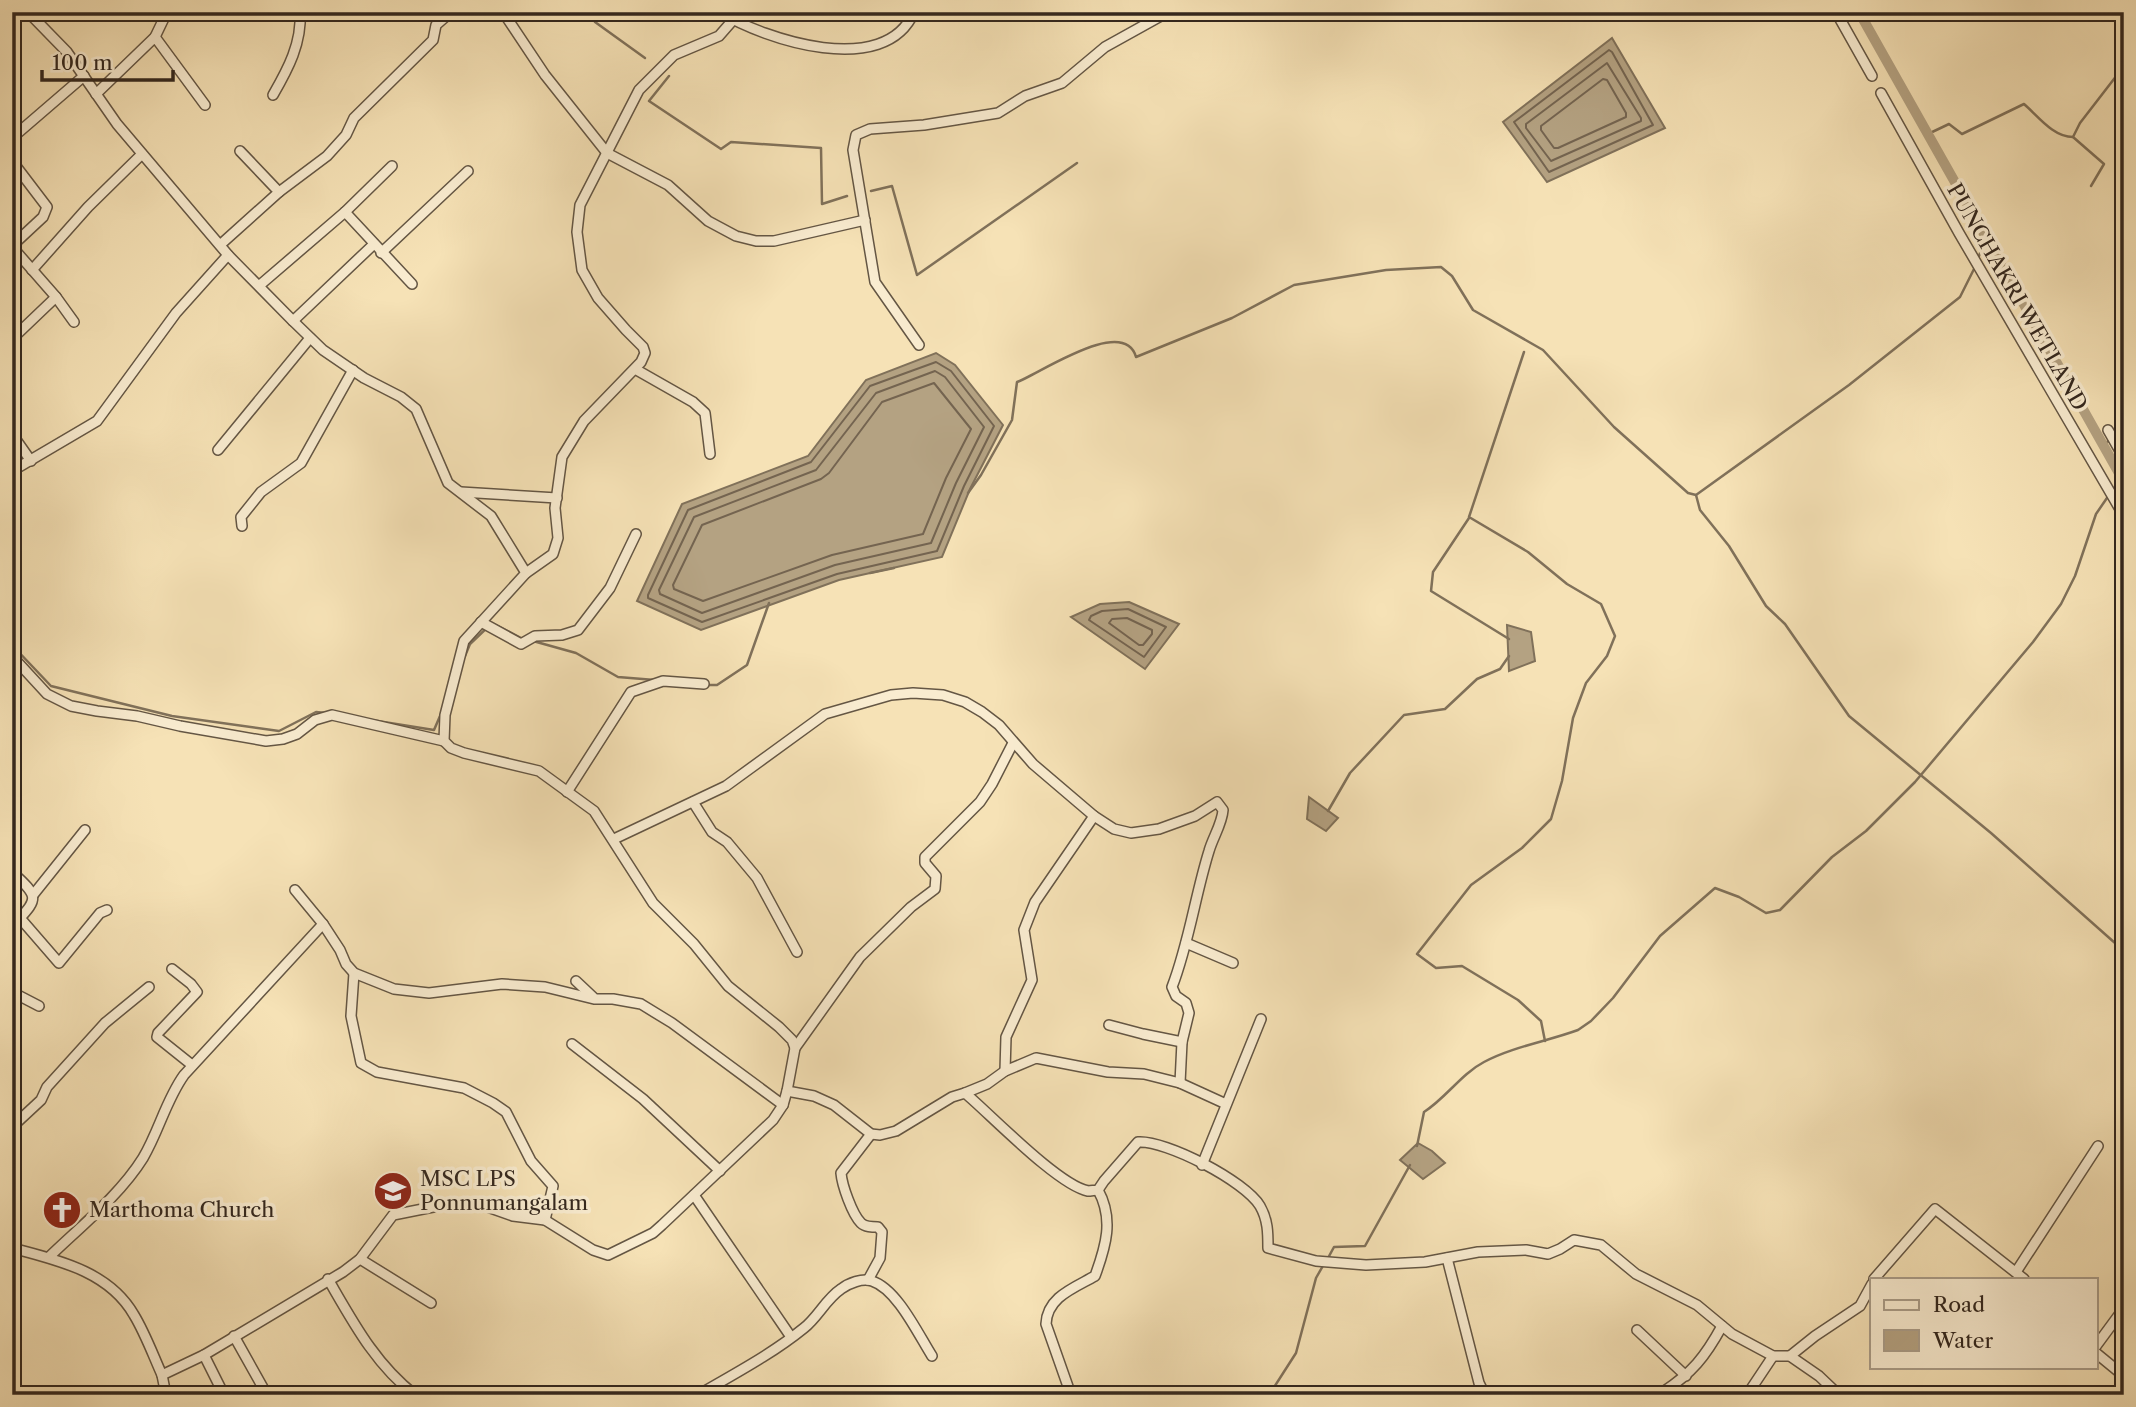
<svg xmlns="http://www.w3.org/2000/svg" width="2136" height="1407" viewBox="0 0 2136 1407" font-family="'Libre Caslon Text',serif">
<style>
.water{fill:#b4a282;stroke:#80715a;stroke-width:2}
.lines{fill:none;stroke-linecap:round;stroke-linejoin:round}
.shore{stroke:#746450;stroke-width:2}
.stream{stroke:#80715a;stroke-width:2.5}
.canal{stroke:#b4a282;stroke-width:10}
.minor-casing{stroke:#645644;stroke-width:12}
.minor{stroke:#f9ecd0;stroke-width:9}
.labels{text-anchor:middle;stroke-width:7;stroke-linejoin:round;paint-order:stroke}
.street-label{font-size:21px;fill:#33271e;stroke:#f9ecd0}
.poi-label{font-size:21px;fill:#33271e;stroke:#f9ecd0;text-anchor:start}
</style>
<rect width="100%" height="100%" fill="#f6e2b6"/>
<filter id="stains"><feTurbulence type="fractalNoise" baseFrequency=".00286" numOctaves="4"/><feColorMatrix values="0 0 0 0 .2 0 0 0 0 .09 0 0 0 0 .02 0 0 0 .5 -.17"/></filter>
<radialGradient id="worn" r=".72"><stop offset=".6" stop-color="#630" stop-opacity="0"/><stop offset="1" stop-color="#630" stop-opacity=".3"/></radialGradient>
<g class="water">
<path d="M1612,38L1665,128L1547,182L1503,122Z"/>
<path d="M936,353L955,365L1003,425L970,489L942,557L839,580L701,630L637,601L682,504L808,456L866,380Z"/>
<path d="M1129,602L1179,624L1145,669L1071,617L1100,604Z"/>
<path d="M1507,625L1531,632L1535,661L1509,671Z"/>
<path d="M1309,797L1338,818L1326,831L1307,819Z"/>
<path d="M1418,1143L1432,1151L1445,1163L1423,1179L1400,1160Z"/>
</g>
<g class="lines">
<g class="shore">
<path d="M1609,50L1612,52L1653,125L1549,172L1514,122Z"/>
<path d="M1607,63L1641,118V121L1551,161L1526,128V124Z"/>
<path d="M1603,79L1607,80L1626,113V117L1558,148H1554L1541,130V126Z"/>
<path d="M936,362L951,371L994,426L964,486L937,551L837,574L702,622L648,598V595L688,510L811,462L870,386Z"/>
<path d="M935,371L945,377L984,427L956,483L931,543L835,565L702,613L660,594L659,590L694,517L816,470L876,393Z"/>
<path d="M934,383L971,429L946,478L923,534L832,555L703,601L674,589L673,585L702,525L821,479L829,473L882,402Z"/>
<path d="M1128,609L1166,627L1144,657L1089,620L1091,616L1102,611Z"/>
<path d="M1127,618L1152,630V634L1143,645H1139L1109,623L1112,619Z"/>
</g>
<g class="stream">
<path d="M596,12L595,22L645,58"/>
<path d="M669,76L649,101L721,149L731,142L821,148L822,204L847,196"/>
<path d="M1928,134L1949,124L1962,134L2024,104C2038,116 2053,137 2073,137"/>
<path d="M2091,186L2104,164L2073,137L2080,123L2124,66"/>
<path d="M871,191L892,186L917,275L1077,163"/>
<path d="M1977,261L1986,238"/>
<path d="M1524,352L1469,517L1528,552L1567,584L1601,604L1615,636L1607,656L1586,683L1573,718L1562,781L1551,819L1522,848L1471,885L1417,954L1436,968L1462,966L1518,1000L1541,1021L1545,1041"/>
<path d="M2114,432L2124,418"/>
<path d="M2104,447L2110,438"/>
<path d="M2113,490L2122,478"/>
<path d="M968,493L981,475L1012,420L1017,382C1039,374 1124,315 1136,357L1232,318L1294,285L1386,270L1441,267L1452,276L1473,310L1543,350L1614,427L1688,493L1696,495L1849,385L1960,297L1975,267"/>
<path d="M1696,495L1700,510L1729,546L1766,606L1785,624L1849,716L1991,833L2124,951"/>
<path d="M1469,518L1433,572L1431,591L1509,639"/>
<path d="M870,573L894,568"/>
<path d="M533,641L576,653L618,677L655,680"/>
<path d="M12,645L51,686L172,716L279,731L316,712L327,713"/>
<path d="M465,656L470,644L492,623L523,639"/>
<path d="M706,685H717L747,665L769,603"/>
<path d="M365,719L434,730L440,716"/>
<path d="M1328,811L1350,773L1404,715L1445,709L1477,679L1500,669L1509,656"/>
<path d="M1417,1146L1424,1112C1446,1098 1461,1074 1484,1062C1512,1047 1548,1041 1578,1030L1591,1021L1613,998L1660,936L1715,888L1739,897L1766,913L1780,910L1832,857L1866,831L1915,782L2033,642L2061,604L2075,576L2096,514L2109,495"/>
<path d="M1328,1258L1334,1247L1365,1246L1410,1165"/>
<path d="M1269,1395L1296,1353L1316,1278L1324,1264"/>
</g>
<path class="canal" d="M1859,12L2124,482"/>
<g class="minor-casing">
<g id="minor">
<path d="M28,12L67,52L117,124L228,255L293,321L323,350L364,378L401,397L416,409L448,483L491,516L526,573L464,641L445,715L444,741L451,748L464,753L539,771L594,811L653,903L694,944L728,986L779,1027L792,1040L795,1048"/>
<path d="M503,12L545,75L607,153L668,185L708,221L736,236L756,241H774L865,220"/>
<path d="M720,12C765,40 885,79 914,12"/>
<path d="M1836,12L1872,76"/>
<path d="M155,37L167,12"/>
<path d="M1881,93L1959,233L2124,516"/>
<path d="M96,94L155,37L205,105"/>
<path d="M273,95C288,69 302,43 300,12"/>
<path d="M12,138L84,76"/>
<path d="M12,161L47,207L43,217L14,244V249L56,297L74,322"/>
<path d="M279,192L327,156L346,135L354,118L433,40L436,25L451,12"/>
<path d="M345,212L412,284"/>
<path d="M220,245L279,192L240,151"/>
<path d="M381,253L468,171"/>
<path d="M32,270L88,207L142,154"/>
<path d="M260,285L345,212L392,166"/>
<path d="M293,321L374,244"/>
<path d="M12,339L56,297"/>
<path d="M919,345L875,282L853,150L856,135L870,129L924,125L998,113L1025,96L1062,83L1105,47L1168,12"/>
<path d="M635,369L693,402L705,413L710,454"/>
<path d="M2108,430L2124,458"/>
<path d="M12,434L31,461"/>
<path d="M218,450L310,338"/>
<path d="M12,471L97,421L176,313L228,255"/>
<path d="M461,492L557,498"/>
<path d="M242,526L241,517L261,492L301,463L353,370"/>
<path d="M526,573L553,554L558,538L555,508L562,457L584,421L641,362L645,353L643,347L626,330L598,298L582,270L577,232L580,205L639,90L674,55L719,36L733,20"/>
<path d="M481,622L521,644L535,636L562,635L578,630L610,588L636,534"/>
<path d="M12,656L47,694L71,706L97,711L137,716L180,726L266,741L283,739L297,734L315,720L332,715L444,741"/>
<path d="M567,792L631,692L663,681L704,684"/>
<path d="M693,802L712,832L727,842L757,878L797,952"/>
<path d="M614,839L726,786L825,714L891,695L913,693L943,695L965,702L982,712L999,725L1033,764L1094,816L1114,829L1131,833L1159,829L1195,816L1217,802L1223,810C1222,824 1213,837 1209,851C1195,896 1189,943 1172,987L1176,996L1186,1003L1189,1013L1182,1042L1180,1083"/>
<path d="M12,872C42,899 37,899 12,927"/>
<path d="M295,890L323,924L340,950L346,964L354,973L394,989L429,993L502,984L545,987L594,999H613L641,1004L672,1023L783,1105"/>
<path d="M33,895L85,830"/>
<path d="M20,918L59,963L100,913L107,910"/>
<path d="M1186,943L1233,963"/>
<path d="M172,969L191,984L197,992L158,1033L157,1037L192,1065"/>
<path d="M354,973L351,1016L361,1063L377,1072L464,1088L493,1103L506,1112L531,1161L553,1186L545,1220"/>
<path d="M576,981L593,997"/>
<path d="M12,992L39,1006"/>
<path d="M1109,1025L1143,1034L1182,1042"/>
<path d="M572,1044L643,1099L720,1171"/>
<path d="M1005,1071L1006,1037L1032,980L1024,930L1035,902L1094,816"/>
<path d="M787,1091L795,1048L860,957L911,907L935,889L936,876L925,863V857L980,802L992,784L1013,743"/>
<path d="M965,1093L987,1084L1005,1071L1036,1058L1108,1072L1144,1074L1180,1083L1226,1104"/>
<path d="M12,1127L41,1100L47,1087L105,1023L149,987"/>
<path d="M1202,1165L1261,1019"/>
<path d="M694,1195L791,1337"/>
<path d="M12,1248C57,1260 109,1271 134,1315C145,1333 153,1355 162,1375L204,1355L343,1272L360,1259L393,1215L443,1205H482L513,1216L545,1220L593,1250L608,1255L653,1233L662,1225L773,1120L783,1105L787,1091L814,1096L834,1105L871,1134L880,1135L896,1131L952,1097L965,1093C991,1115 1058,1185 1088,1191C1091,1191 1095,1190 1098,1190L1104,1181L1138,1142C1166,1140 1245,1181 1260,1206C1268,1220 1268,1233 1268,1248L1316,1261L1366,1265L1425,1262L1478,1252L1526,1250L1548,1254L1560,1249L1574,1240L1601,1245L1636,1274L1697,1305L1732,1334L1773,1356H1790L1819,1376L1839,1395"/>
<path d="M49,1257C80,1227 120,1195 143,1158C159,1131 166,1100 184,1075L323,924"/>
<path d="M1447,1258L1479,1383L1485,1395"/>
<path d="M360,1259L431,1303"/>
<path d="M2016,1272L2098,1146"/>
<path d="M328,1279C353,1322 375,1364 415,1395"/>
<path d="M1874,1279L1935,1209L2024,1279"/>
<path d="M868,1280L880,1258L882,1232L878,1227C872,1227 865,1227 861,1223C852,1214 842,1185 841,1173L871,1134"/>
<path d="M1637,1330L1686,1376"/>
<path d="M234,1336L267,1395"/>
<path d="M2096,1346L2124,1308"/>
<path d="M2096,1353L2124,1376"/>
<path d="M204,1355L224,1395"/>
<path d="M1790,1356L1815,1336L1860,1306L1872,1284"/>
<path d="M162,1375L166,1395"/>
<path d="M698,1395C734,1374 772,1354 804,1328C818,1317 826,1299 841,1289C849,1283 862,1278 872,1281C897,1289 918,1334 932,1356"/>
<path d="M1071,1395L1046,1324C1047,1297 1074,1288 1095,1276C1106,1246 1114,1219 1098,1190"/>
<path d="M1662,1395L1663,1392C1692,1373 1705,1357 1722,1326"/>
<path d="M1747,1395L1773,1356"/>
</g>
</g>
<use href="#minor" class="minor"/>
</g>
<defs>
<g id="school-disc" transform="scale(2.0125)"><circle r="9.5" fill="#8f2418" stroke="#f9ecd0"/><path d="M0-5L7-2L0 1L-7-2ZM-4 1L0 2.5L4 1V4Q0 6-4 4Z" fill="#fff"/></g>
<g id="church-disc" transform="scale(2.0125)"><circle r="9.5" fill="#8f2418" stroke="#f9ecd0"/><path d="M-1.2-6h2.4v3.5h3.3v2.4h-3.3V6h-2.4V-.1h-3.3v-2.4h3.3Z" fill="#fff"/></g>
</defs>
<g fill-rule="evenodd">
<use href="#school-disc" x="393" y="1191"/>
<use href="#church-disc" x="62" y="1210"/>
</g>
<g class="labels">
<g class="street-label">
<text transform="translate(2017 297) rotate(60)" y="7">PUNCHAKRI WETLAND</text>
</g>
<g class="poi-label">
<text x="420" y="1186">MSC LPS<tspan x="420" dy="24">Ponnumangalam</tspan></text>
<text x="89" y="1217">Marthoma Church</text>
</g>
</g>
<rect width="2136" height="1407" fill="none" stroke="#f6e2b6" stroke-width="42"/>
<rect x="14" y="14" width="2108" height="1379" fill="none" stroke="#33271e" stroke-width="3.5"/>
<rect x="21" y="21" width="2094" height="1365" fill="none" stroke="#33271e" stroke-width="2"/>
<rect x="1870" y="1278" width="228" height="91" fill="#f9ecd0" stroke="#aa9d89" stroke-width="2"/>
<rect x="1884" y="1300" width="35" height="10" fill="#f9ecd0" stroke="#aa9d89" stroke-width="2"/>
<text x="1933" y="1312" font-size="21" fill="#33271e">Road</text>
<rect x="1884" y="1330" width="35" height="21" fill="#b4a282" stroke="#aa9d89" stroke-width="2"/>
<text x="1933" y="1348" font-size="21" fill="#33271e">Water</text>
<path d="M42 70v10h131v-10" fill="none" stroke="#33271e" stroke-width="3.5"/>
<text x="52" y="70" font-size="21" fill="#33271e" stroke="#f9ecd0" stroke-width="5" paint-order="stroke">100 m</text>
<rect width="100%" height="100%" filter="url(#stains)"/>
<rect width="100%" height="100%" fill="url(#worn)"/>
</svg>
